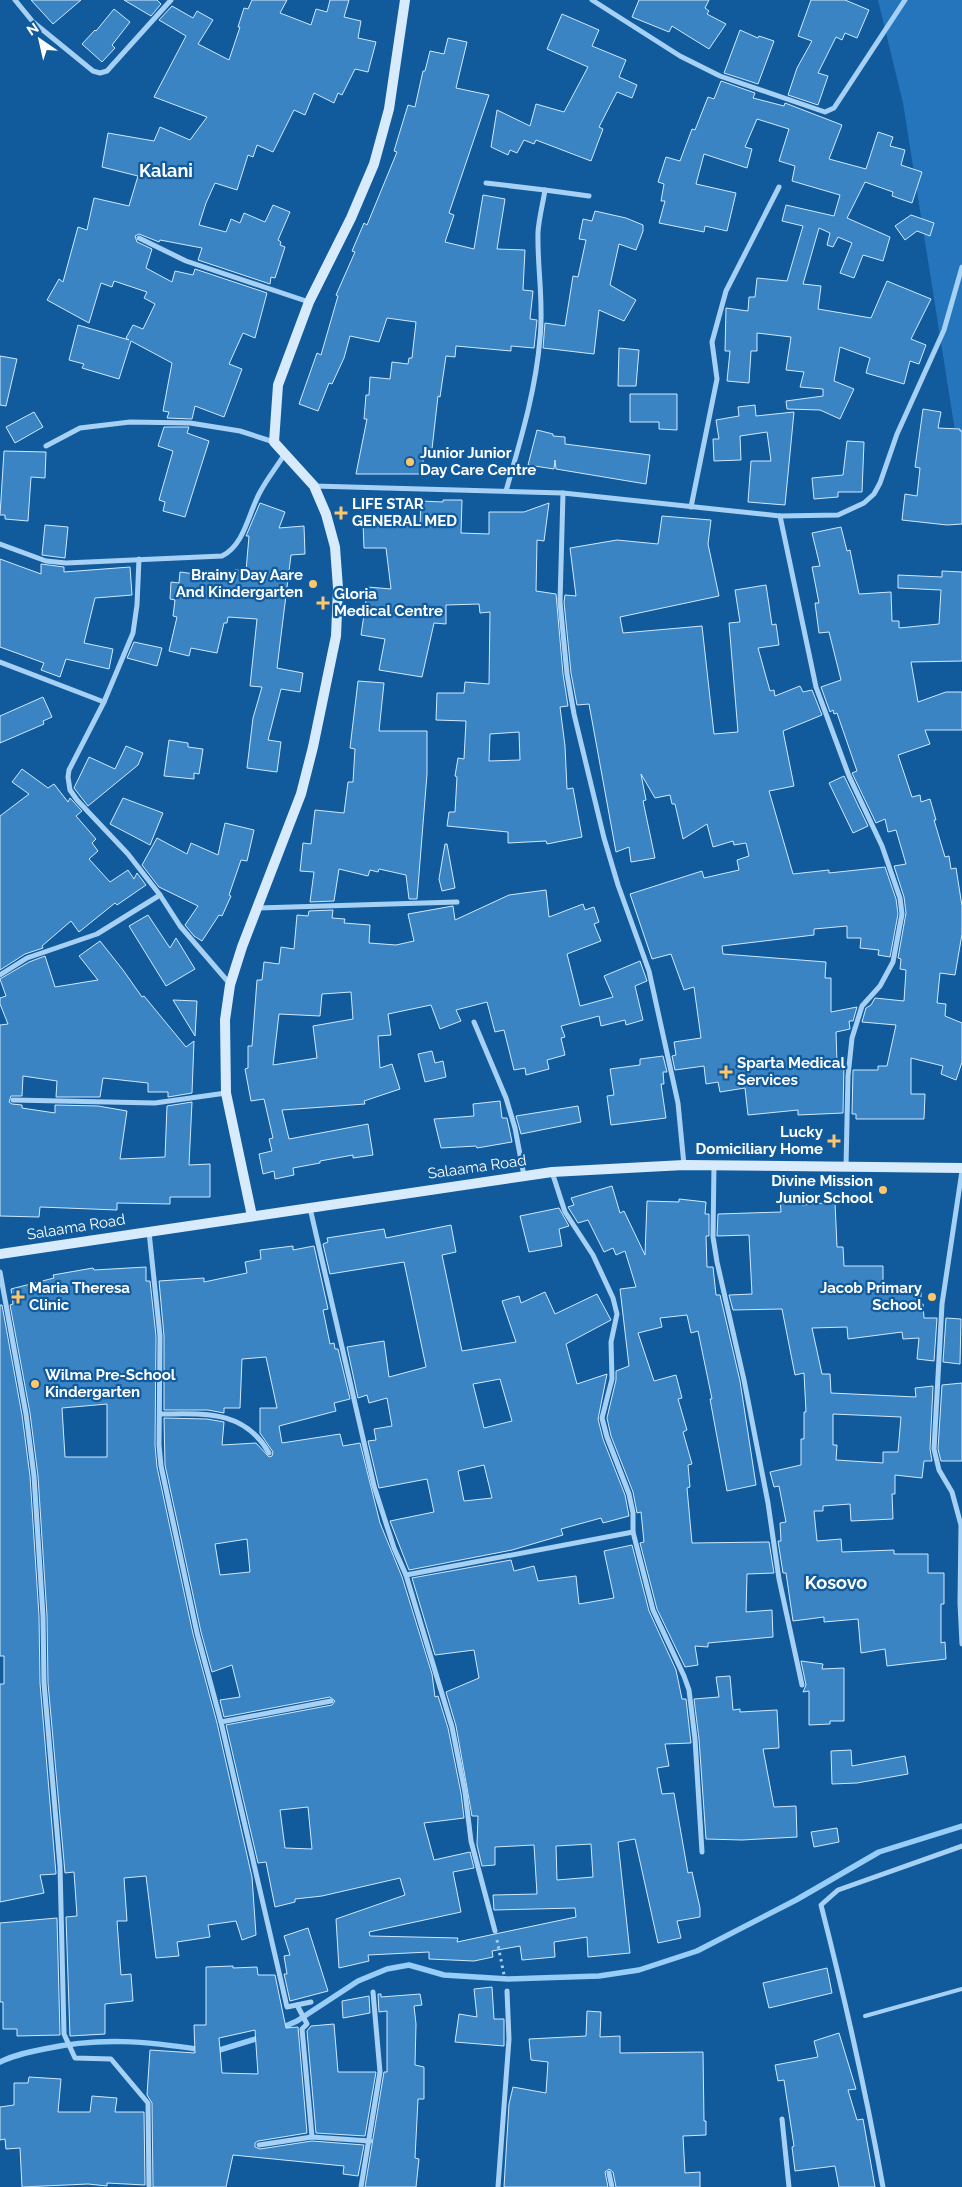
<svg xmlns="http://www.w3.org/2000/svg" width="962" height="2187" viewBox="0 0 962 2187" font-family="Raleway,sans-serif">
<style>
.green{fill:#2475bb}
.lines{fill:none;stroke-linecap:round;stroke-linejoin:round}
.stream{stroke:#98cdf8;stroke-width:5.5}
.building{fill:#3a84c4;stroke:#cfe9fe;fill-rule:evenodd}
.path{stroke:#a6d1f5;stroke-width:3;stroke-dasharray:2.5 4;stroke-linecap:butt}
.lane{stroke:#a6d1f5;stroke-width:4}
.street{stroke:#a6d1f5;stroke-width:5}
.secondary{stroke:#d7ebfd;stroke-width:10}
.poi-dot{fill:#ffc66a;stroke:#115b9d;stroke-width:2}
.labels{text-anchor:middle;stroke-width:4.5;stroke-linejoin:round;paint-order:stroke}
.poi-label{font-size:15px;font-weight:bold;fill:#fff;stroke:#115b9d;text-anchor:start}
.street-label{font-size:15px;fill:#fff;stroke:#115b9d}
.quarter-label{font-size:18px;font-weight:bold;fill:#fff;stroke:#115b9d}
</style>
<rect width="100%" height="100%" fill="#115b9d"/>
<path class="green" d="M878,0H962V475L903,103Z"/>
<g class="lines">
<g class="stream">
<path d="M279,2029L297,2021L358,1981L387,1969L409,1965L444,1975L508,1979L599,1976L639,1970L697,1951L796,1900L879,1852L962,1826"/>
<path d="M213,2052L262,2037"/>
<path d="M0,2062C14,2055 29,2052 44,2049C99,2037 147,2041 202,2050"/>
</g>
</g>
<g class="building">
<path d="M31,0H81L53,24Z"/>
<path d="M124,0H157L161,4L151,16Z"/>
<path d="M252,0H287L280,13L311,25L316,9L327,12L330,0H349L344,17L361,21L358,38L376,42L368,72L355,69L342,95L338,93L334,103L314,93L305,115L294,110L273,152L257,145L253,157L248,155L237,190L215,183L206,203L199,225L226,232L231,219L240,223L244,213L265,222L273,205L290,212L278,240L281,242L280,245L285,247L275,278L271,277L270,284L198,260L202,248L160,240L159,242L139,234L135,236L137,242L152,249L146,268L172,282L175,271L193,275L195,269L267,293L255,338L243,333L229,364L242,369L224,417L195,406L192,419L167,418L169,412L163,411L172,363L131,341L119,379L82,368L84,364L69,360L78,325L129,340L126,338L133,325L143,329L155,304L144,298L147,292L114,281L112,287L101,283L89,323L47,300L59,279L63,282L78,227L87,230L94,198L129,206L138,176L102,167L108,133L154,141L160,127L190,140L207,117L154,97L186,36L159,20L172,6L193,18L197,11L213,20L198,44L229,60L240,27H238L244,8L248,9Z"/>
<path d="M639,0H709L705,8L709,11L707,14L726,24L709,49L672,26L669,32L632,17Z"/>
<path d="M811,0H845L869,10L857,38L845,33L842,40L836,37L818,73L828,76L818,105L788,95L797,68L812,41L798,36Z"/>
<path d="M114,9L130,22L112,45L115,48L102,62L82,44L95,30L96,31Z"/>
<path d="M562,14L599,30L592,46L626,60L619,77L637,85L632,98L617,92L599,127L603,129L591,161L536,140L534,144L524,140L517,153L510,150L508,155L491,147L497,110L530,126L536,104L564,112L588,67L547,49Z"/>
<path d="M740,30L758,38L759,36L774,41L758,84L724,73Z"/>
<path d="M448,38L467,42L456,88L489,95L449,213L454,215L445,242L474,249L483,195L505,199L497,249L525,250L523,290L533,291L530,319L537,320L534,348L511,346V351L456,346L455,357L446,356L440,397L438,396L432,449H424L422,474H356L367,419H364L366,395H369L370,377L390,379L392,362L408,364L409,358H412L416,322L387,318L379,342L350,336L344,358L332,384L329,383L318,411L299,404L317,353L321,355L338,296L336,295L355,252L352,251L364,223L367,225L397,152L394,151L408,105L415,107L423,71H425L430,51L444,54Z"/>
<path d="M721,81L755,93L753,98L784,106L785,103L842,125L829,159L866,169L878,132L893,137L890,146L905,150L901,165L922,172L912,203L892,196L893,192L865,182L847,218L890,237L883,261L863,255L854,278L840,273L852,243L838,237L833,247L827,245L830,233L819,228L803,284L821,286L818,309L871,318L887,281L931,299L911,339L926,345L919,364L910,361L904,384L866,373L870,358L840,347L834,381L854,389L840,419L820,410L787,409L786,401L823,396V389L800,387L804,372L786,370L791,337L757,333V351H751L749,383L727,381L730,351H725L726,308L748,311L749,297H755L757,278L787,281L803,226L782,221L786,205L834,216L840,195L792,181L795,166L779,161L789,129L757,119L745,147L752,149L747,168L704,154L696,184L736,193L727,231L705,226L704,232L659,223L665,201H661L664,184L658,182L666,157L680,161L692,129L695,130L708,97L714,99Z"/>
<path d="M595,211L626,218L643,225V231L636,250L619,244L610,285L636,300L624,321L599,310L594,354L543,348L545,323L565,326L573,276L578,277L586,240L579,239L583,219L592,221Z"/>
<path d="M911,215L934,223L930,236L917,231L905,240L895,226Z"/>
<path d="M619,348L639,350L636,386H618Z"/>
<path d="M0,356L17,359L6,406L0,405Z"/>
<path d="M630,394H677V430L659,429V422H630Z"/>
<path d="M755,405L756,416L794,412L785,505L748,502L751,461H771L767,432L740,436L741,460L714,461L713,439H719L716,420L739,416L738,407Z"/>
<path d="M923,409L941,412L938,428L960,429V431H962V524L947,525L902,520L905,494L917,496L920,468L915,467Z"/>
<path d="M34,412L43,427L15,443L6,427Z"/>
<path d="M164,427H189L187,433L209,441L185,517L163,511L165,502L159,500L173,451L158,446Z"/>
<path d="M537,430L553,434V436L565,437V444L650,455L646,484L556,469L555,460L554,469L528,465Z"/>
<path d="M847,441L864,442L862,492H838V497L814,499L812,478L843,475Z"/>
<path d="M4,451L46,452L45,478L31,477L28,521L5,519V515H0Z"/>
<path d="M443,500H462L461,533L489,534V512H524L549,503L544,541L537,540L536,591L556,594L563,674L568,706L560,707L565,746L567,789L573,788L582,837L547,844L546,841L508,843V832L447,826L449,812H455L457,777L455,776L458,758L464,759L466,721L436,720L437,693H464L465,682L489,684L490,612L480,613L479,604L446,605V624L434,623L422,677L379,670L385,639L361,635L368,587L391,589L386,548H364L363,523L420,525L421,501L443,502ZM519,732L520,760L489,761L490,734Z"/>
<path d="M260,503L285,512L279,528L304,526L305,554L291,555L277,668L303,673L300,692L281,689L268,740L281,742L277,772L247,768L253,718L262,687L250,686L257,619L228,617L227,623H224L217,653L191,648L189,656L169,651L177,617L173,616L175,600L170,599L171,582L179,583L180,572L234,579L235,570L246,571L249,536H246Z"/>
<path d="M662,516L711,520L708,544L719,596L620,617L623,633L702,626L714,734L738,732L729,623L740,622L735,590L766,585L772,625L776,624L779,645L758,648L770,691L774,690L775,696L800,686L803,692L812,690L822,715L783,731L794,786L769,791L793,874L829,870V873L885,867L896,899L898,914L890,957L878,955L879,950L860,948L861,938H847V926L814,929V935L722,946L723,954L826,962L825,978H831V1012L857,1007L853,1021H849L850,1029L836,1032L837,1062H844L843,1113L798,1115V1110L748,1115L745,1088L720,1092L718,1082L706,1084L704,1066L675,1070L672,1056L676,1055L674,1042L701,1038L694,987L684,990L671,954L652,959L630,894L702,871L704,878L739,870L737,860L749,856L746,843L734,845L733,841L713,847L707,824L683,839L675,804H672L670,795L655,798L641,774L646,800L643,801L655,858L631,862L629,847L616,852L589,704L577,705L571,673L564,602L565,595L576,596L570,548L617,540L658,544Z"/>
<path d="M45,525L68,527L65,558L42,555Z"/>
<path d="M841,527L847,551L850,550L859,594L891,592L892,621H899V628L939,624L941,590L898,588V575L942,577V571L962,572V661L911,662L918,702L946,692H962V730H925L930,744L898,755L912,797L920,795L921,802L930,799L936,820H934L945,857L949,856L951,869L956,868L962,906V934L955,975L940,973L937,1003L946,1004L945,1016L962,1023V1062L956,1080L941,1074L943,1066L911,1058V1094H925L924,1119H856V1114H852L853,1070H878V1066H887L896,1025L862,1022L866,1008L871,1005L875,998L904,1001L906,970L900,969L901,959L898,958L906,913L904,897L894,866L906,864L896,830L888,832L885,819L876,823L852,773L857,771L837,713L834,714L833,710L830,712L821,687L841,680L829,632L819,633L815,603H819L812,567L820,566L812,533Z"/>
<path d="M0,559L41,574V564L64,567V572L130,567L132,595L95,598L84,643L113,649L109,669L66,659L60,677L41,670L44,663L0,647Z"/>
<path d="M134,642L162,648L157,666L127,658Z"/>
<path d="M358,681L384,683L379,731H427V774L417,899H409L406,875L379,869L378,872L370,870L368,876L339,869L334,901L310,902L314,872L300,871L303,843L311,844L315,810L344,813L348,782H353L355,749L350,748Z"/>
<path d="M43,697L52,717L43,721L44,724L0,743V716Z"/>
<path d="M169,740L188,743V747L203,749L199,774L194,773V779L164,776Z"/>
<path d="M126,746L143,753L138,765L88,806L74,788L89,757L115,769Z"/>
<path d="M22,769L48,788L54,784L68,802L70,798L82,811L76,816L96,839L92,843L98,851L89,859L110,882L128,870L134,879L137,873L146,885L117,905L115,903L79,932L71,921L42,946L43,948L25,954L0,970V816L29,794L12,782Z"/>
<path d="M844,776L868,826L853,833L829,783Z"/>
<path d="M123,798L163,813L150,845L110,824Z"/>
<path d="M225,823L254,830L247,861L241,860L229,895L231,896L222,916L219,915L202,941L194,936L185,925L198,906L159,887L142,865L157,838L187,854L191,843L218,855Z"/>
<path d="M445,844H447L455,888L442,891L439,879Z"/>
<path d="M546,890L549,917L583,904L585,910L594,907L599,922L594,924L601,941L567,954L580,1006L613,997L604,976L640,961L647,981L635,986L643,1020L626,1025L625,1020L601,1026L599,1016L561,1026L565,1037L561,1038L565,1055L547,1060L549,1069L526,1075L525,1068L514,1070L504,1030L495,1032L487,1002L456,1010L461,1021L440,1029L431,1005L388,1014L391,1035L378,1036L380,1068L392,1064L400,1089L364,1101L365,1104L282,1110L289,1139L368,1124L373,1155L353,1158V1155L320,1161V1163L293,1168L294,1175L275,1179L274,1171L263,1174L259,1154L272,1151L269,1139L273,1138L264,1099L251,1101L245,1069L248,1068V1046H252L257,980H262L264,962L279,964L281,947L294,949L297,915L308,916L309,911L333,910L332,918L345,919L344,923L370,925L369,943L396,945L414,941L408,914L453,906L455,920L509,895ZM351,992L353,1019L313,1026L317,1058L273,1065L279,1014L320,1016L322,994Z"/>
<path d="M148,915L170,948L176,938L195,969L166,986L129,926Z"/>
<path d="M100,941L123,970L142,997L144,996L186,1047L194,1041L192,1093L168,1097V1092H148V1083L103,1078L100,1097H56L57,1081L23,1076L22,1096H11L9,1102L12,1104L22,1105V1108L55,1113V1105L98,1106L127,1111L120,1159L165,1157L167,1106L192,1102L189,1165L210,1164V1197H170V1204L117,1203V1210L40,1207L39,1217L0,1216V1025L8,1024L0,1004V998L6,996L0,979L29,962L45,956L55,987L98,980L79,956Z"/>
<path d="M173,1000L197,1001L195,1036Z"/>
<path d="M432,1051L435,1063L443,1061L446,1077L425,1082L418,1054Z"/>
<path d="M663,1056L667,1072H663L664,1084H661L666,1118L611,1125L607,1096L614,1095L610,1069L640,1065V1059Z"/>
<path d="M500,1101L502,1118H507L512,1142L477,1148L476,1146L441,1148L434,1119L474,1116L473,1104Z"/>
<path d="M578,1106L581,1122L521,1134L516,1116Z"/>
<path d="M612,1186L620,1213L624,1211L645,1255L647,1201L679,1202V1199L706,1202L705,1214H709V1236H706L707,1267H713L716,1295H720L740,1381L756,1485L727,1491L710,1399H712L698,1331L691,1333L687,1315L660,1318L662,1327L638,1333L654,1381L676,1375L682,1398L678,1399L687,1430L683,1432L692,1464L688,1465L690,1487L687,1488L692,1543L769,1542L774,1573L747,1574L746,1612L772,1610L773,1637L708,1643V1647L695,1646L698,1665L685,1667L657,1609L640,1543L644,1542L641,1512L637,1513L633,1492L611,1436L607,1418L616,1380V1371L629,1366L620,1289L636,1287L625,1251L616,1255L613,1248L604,1252L588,1220L578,1223L568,1207L574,1205L571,1198Z"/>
<path d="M802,1198V1205L835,1202L837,1247H843L844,1266H883V1289L921,1287V1304H923L924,1318H937L934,1361L917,1359L919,1338L903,1339L902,1332L848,1339L847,1327L812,1328L822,1374H830L831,1393L916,1397L915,1388L933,1386L930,1449L932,1461H924L922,1478L895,1475V1494H892L893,1519L851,1521L850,1504L823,1506V1511H814L817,1541L841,1539L842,1552L894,1550V1554H928V1573H944V1604H941V1643L945,1642L946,1659L887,1666L885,1649L861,1653L858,1619L824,1622V1617L793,1621L786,1573H783L778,1541H781L780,1523L786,1522L779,1486L774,1487L770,1472L801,1465V1439H804V1412H806L804,1373L795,1375L782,1309L733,1310L729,1295L752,1294L749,1235L717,1236L718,1214L781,1212L780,1199ZM833,1414L901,1417L898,1452H883V1463L836,1460L837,1445H833Z"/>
<path d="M559,1208L569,1226L559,1229L562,1246L529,1252L520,1216Z"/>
<path d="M451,1225L456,1252L442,1255L462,1351L516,1342L502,1301L519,1296L521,1303L545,1292L555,1314L597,1294L611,1320L566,1344L577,1384L607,1374L598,1419L603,1439L625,1495L629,1516L603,1523L601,1518L561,1529L563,1535L512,1550L409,1570L390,1521L434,1512L427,1479L379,1488L368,1441L376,1440L374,1429L392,1426L387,1398L369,1403L367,1395L358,1398L347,1347L384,1341L389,1377L426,1367L404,1262L330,1274L323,1244L328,1242L327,1238L384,1229L386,1238ZM500,1379L512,1421L484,1428L473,1384ZM484,1465L492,1498L464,1501L458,1471Z"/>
<path d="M293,1246V1250L314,1246L328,1309L323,1310L330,1344L334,1343L335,1349H338L350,1399L334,1403L336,1411L279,1426L282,1443L340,1434L343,1446L360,1443L380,1523L402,1577L432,1674L435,1697L438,1696L448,1728L461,1793L464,1818L424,1823L434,1860L470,1852L474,1868L453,1872L461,1912L369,1932L370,1936L458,1938L457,1942L576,1917L575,1908L494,1910L493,1895L537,1894L534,1845L495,1847V1865L482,1866L477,1845L478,1816H472L456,1726L446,1692L479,1678L474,1650L435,1655L412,1578L511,1560L514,1571L534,1566L538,1581L576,1576L579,1604L614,1598L604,1551L632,1545L649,1611L676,1670L682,1699H686L691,1743L665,1744L669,1766L657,1768L662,1794L674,1793L688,1873L692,1872L700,1908V1917L677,1921L681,1938L658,1943L635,1839L618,1842L630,1953L588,1957L587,1937L554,1942L555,1957L522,1960L520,1946L492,1951L493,1957L474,1961L429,1959V1952L368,1955L369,1961L339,1968L336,1919L405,1895L400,1878L322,1896L295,1899V1902L275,1907L266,1862L258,1863L226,1725L332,1705L335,1701L330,1697L224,1717L220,1700L240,1697L232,1665L212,1672L201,1632L165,1465L164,1418L207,1419L224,1422L222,1445L256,1443L269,1457L272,1456L273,1452L260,1433V1408H277L266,1357L242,1359L240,1408H224V1413L208,1410H164V1336L159,1281L204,1278V1282L247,1273L245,1262L261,1259L260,1250ZM247,1539L250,1572L220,1575L215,1544ZM308,1807L312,1849L285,1848L280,1810ZM591,1844L593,1877L557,1880L556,1846Z"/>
<path d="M146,1267V1281H150L156,1336L155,1445L157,1467L193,1634L217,1723L252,1877L256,1935L242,1940L236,1921L208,1925L210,1937L177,1942L179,1956L156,1958L146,1876L124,1878L127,1921H117L121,1975L131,1974L133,2001L105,2004V2034L70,2036L66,1917L77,1916L76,1901L74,1872L65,1873L48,1683L47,1616L38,1476L30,1413L10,1305L13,1304L11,1289L54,1278L53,1275L93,1268L94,1270ZM107,1404V1457H65L62,1408Z"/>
<path d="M0,1305H2L22,1415L30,1476L39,1616L40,1683L56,1874L40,1875L44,1893L0,1902V1684H4V1656H0Z"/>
<path d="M946,1318L961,1319L960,1364L943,1362Z"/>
<path d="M962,1383V1461H941L938,1449L942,1385Z"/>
<path d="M801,1661L823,1664L822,1669L844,1668V1721H830V1724L809,1725V1691L803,1692L806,1685Z"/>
<path d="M730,1676L733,1710L740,1709V1712L777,1710L779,1748L763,1749L774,1807L796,1806L797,1837L742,1840L706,1839L699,1739L694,1699L719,1697L716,1677Z"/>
<path d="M851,1750L852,1766L905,1756L908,1774L857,1783L832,1784L831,1751Z"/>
<path d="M837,1828L839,1842L814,1847L811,1832Z"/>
<path d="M57,1918L60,2035L17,2036V2029H3V2002H0V1923Z"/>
<path d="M308,1928L328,1991L290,2001L284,1974H287L284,1956L290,1955L284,1936Z"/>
<path d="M233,1966V1968L257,1967L258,1975H275L286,2028L298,2027L307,2133L258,2141L255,2143V2147L260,2149L312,2141L364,2145L358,2176L343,2174L344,2166L233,2155L226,2187H153L152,2103L147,2095L150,2050L195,2053L194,2025H206V1967ZM255,2030L258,2074L222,2073L219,2038Z"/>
<path d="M827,1968L832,1993L769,2008L763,1983Z"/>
<path d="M492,1987L494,2019H504V2046L455,2042L459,2014L477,2017L474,1989Z"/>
<path d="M378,1994H381V1997L420,1994L422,2005L414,2006L416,2024L415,2065L424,2067V2099H418L415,2158L419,2159L416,2187H365L384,2072H387V2011L379,2012Z"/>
<path d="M369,1996L370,2013L343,2018L342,2001Z"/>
<path d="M587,2011L601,2012L600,2037L620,2036V2053L703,2052L704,2121H706V2135L683,2136L685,2173L700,2172V2187H616L613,2172L609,2169L605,2172L608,2187H504L509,2104L513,2087L546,2093L548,2062L531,2060L529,2039L586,2036Z"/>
<path d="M334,2024L338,2072H376L365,2136L316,2133L307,2031L311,2026Z"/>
<path d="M839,2033L856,2089L848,2090L857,2120L863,2119L875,2187H839L835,2166L795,2171L792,2147L794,2146L784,2080L778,2081L775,2065L818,2057L814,2041Z"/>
<path d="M29,2077L61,2079L58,2112H90L92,2096L117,2098L115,2112H144L145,2185L107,2183V2186L88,2184L22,2187L20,2148L6,2149L5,2139L0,2140V2107L14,2105V2083H28Z"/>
</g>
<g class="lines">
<path class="path" d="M497,1940L505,1980"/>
<path class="lane" d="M865,2016L962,1989"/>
<g class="street">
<path d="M15,0L33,22L93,71L100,73L107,71L171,0"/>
<path d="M592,0L680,56L720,76L825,112L834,108L905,0"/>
<path d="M486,183L545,190C543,203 539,218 538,232C537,267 544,302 540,338C536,390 520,442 506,491"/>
<path d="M545,190L589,196"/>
<path d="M139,238L186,261L309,302"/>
<path d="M46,446L80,428L130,422L190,423L240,431L274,442"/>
<path d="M314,486L563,493L780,516L838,515L864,503L874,494L880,483L897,434L944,330L962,267"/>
<path d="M563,493L560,602L567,674L574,714L604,838L618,885L649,971L678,1103L684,1165"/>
<path d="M691,507L717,379L712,342L726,291L779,187"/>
<path d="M780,516L816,687L849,776L882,846L900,898L902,914L893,962L880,986L862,1006L852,1038L848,1076L846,1166"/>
<path d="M0,544L46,561L66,563L222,556C244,545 248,515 259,494C266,480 276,468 284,455"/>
<path d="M139,559L137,605L133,633L104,702L69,770L68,777L70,790L77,800L128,854L160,895L180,926L230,984"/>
<path d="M0,662L104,702"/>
<path d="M258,908L457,902"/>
<path d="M0,975L27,958L97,934L160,895"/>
<path d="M474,1022L506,1098L515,1128L524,1176"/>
<path d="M13,1100L155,1103L226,1093"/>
<path d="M714,1165L713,1237L717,1262L744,1380L768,1503L779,1579L802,1685"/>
<path d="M962,1171L942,1304L934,1449L939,1470L952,1492L961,1525L960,1603L962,1644"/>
<path d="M552,1172L565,1212L593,1255L613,1298L617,1314L611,1342L612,1379L602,1418L607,1437L629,1494L633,1513V1532L653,1610L684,1676L689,1690L695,1739L702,1852"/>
<path d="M310,1208L374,1486L394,1548L406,1575L452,1727L465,1792L471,1841L495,1931"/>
<path d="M149,1232L160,1336L159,1445L161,1466L197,1633L221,1722L287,2007L311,2002"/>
<path d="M0,1272L26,1414L34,1476L43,1616L44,1683L60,1866L64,2034L75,2058L111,2059L148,2103L149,2187"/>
<path d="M160,1414C204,1414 244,1409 269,1453"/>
<path d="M406,1575L633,1532"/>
<path d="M221,1722L331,1701"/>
<path d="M297,2005L307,2024L302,2029L312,2137"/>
<path d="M782,2119L789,2187"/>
<path d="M259,2145L312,2137L370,2141"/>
<path d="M609,2173L612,2187"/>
<path d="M361,2187L380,2072L373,1992"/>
<path d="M498,2187L509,2039L507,1991"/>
<path d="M883,2187C866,2092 845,1999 821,1905L838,1890L962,1846"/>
</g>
<g class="secondary">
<path d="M252,1216L226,1093L225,1020L230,985L242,947L301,794L313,747L336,636L338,588L335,547L326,514L314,486L274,442L278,385L309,302L351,218L374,164L389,109L405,0"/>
<path d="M0,1254L552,1172L684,1165L962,1168"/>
</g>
</g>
<g class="poi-dot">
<circle cx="410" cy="462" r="5"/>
<path d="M338.5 505.5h5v5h5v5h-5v5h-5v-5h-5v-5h5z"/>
<circle cx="313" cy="584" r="5"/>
<path d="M320.5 595.5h5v5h5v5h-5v5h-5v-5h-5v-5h5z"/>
<path d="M723.5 1064.5h5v5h5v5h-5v5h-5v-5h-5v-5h5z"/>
<path d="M831.5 1133.5h5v5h5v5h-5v5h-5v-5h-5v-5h5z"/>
<circle cx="883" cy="1190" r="5"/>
<path d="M15.5 1289.5h5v5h5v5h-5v5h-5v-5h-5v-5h5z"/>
<circle cx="932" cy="1297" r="5"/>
<circle cx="35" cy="1384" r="5"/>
</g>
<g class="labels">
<g class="poi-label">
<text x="420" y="458">Junior Junior<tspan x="420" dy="17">Day Care Centre</tspan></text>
<text x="352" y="509">LIFE STAR<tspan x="352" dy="17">GENERAL MED</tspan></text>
<text x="303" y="580" text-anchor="end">Brainy Day Aare<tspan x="303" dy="17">And Kindergarten</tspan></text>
<text x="334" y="599">Gloria<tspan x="334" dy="17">Medical Centre</tspan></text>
<text x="737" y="1068">Sparta Medical<tspan x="737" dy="17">Services</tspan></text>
<text x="823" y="1137" text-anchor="end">Lucky<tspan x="823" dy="17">Domiciliary Home</tspan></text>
<text x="873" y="1186" text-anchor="end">Divine Mission<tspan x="873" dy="17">Junior School</tspan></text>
<text x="29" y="1293">Maria Theresa<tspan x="29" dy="17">Clinic</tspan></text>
<text x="922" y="1293" text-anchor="end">Jacob Primary<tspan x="922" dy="17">School</tspan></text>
<text x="45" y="1380">Wilma Pre-School<tspan x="45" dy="17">Kindergarten</tspan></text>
</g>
<g class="street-label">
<text transform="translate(477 1167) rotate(-8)" y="5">Salaama Road</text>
<text transform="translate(76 1227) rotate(-9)" y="5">Salaama Road</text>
</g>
<g class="quarter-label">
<text x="166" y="177">Kalani</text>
<text x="836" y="1589">Kosovo</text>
</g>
</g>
<g transform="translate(40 40) rotate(326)" stroke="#115b9d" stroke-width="4" paint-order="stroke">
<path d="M0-4L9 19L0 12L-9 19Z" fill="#ffffff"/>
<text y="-8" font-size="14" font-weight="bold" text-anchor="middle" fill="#ffffff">N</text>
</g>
</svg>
